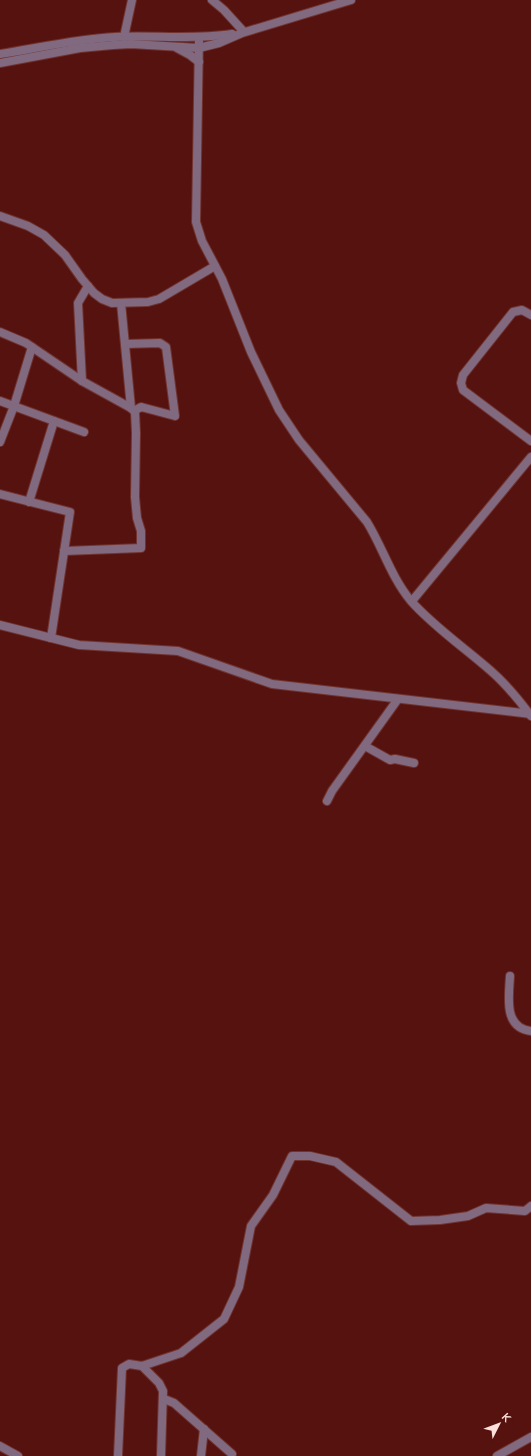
<svg xmlns="http://www.w3.org/2000/svg" width="531" height="1456" viewBox="0 0 531 1456" font-family="Mulish,sans-serif">
<style>
.lines{fill:none;stroke-linecap:round;stroke-linejoin:round}
.minor-casing{stroke:#70332f;stroke-width:10}
.minor{stroke:#816980;stroke-width:8}
</style>
<rect width="100%" height="100%" fill="#56120e"/>
<g class="lines">
<g class="minor-casing">
<g id="minor">
<path d="M212,0L224,10L244,32"/>
<path d="M124,37L132,0"/>
<path d="M199,37L196,222L202,241L222,279L251,352L279,410L299,440L367,522C383,548 391,577 411,601C434,627 465,648 491,671C506,684 519,700 531,716"/>
<path d="M177,48L190,55L199,62"/>
<path d="M0,54C38,48 77,39 115,37C154,35 193,40 232,34"/>
<path d="M0,63L80,48L113,45L131,44L199,48L219,43L242,33L351,0"/>
<path d="M0,216L28,226L44,235L65,255L82,279L94,293L102,299L112,303L148,302L159,299L215,266"/>
<path d="M121,303L131,408"/>
<path d="M531,315L522,310L513,312L463,375L461,383L463,390L531,441"/>
<path d="M0,332L26,343L82,381L131,408L135,412L136,433L135,497L137,518L141,531V548L64,551"/>
<path d="M125,344L160,343L166,347L175,416L145,408L141,407L134,411"/>
<path d="M82,381L78,303L88,286"/>
<path d="M0,401L84,432"/>
<path d="M0,442L14,406L32,347"/>
<path d="M0,494L70,512L51,638"/>
<path d="M29,502L54,421"/>
<path d="M412,601L531,457"/>
<path d="M0,625L79,645L178,651L272,684L531,714"/>
<path d="M365,746L390,760L395,759L414,763"/>
<path d="M327,801L332,791L398,699"/>
<path d="M510,976C509,996 503,1028 531,1031"/>
<path d="M142,1366L159,1383L163,1391L161,1456"/>
<path d="M164,1399L174,1403L232,1454"/>
<path d="M0,1446L18,1456"/>
<path d="M118,1456L122,1368L129,1364L142,1366L181,1353L224,1319L239,1287L251,1226L273,1195L292,1156H310L336,1162L411,1221L440,1220L468,1216L486,1208L525,1211L531,1206"/>
<path d="M201,1456L204,1429"/>
<path d="M497,1456L531,1437"/>
</g>
</g>
<use href="#minor" class="minor"/>
</g>
<g transform="translate(499 1424) rotate(48)" stroke="#56120e" stroke-width="3" paint-order="stroke">
<path d="M0-3L7 15L0 10L-7 15Z" fill="#fbe0dc"/>
<text y="-6" font-size="11" font-weight="bold" text-anchor="middle" fill="#fbe0dc">K</text>
</g>
</svg>
